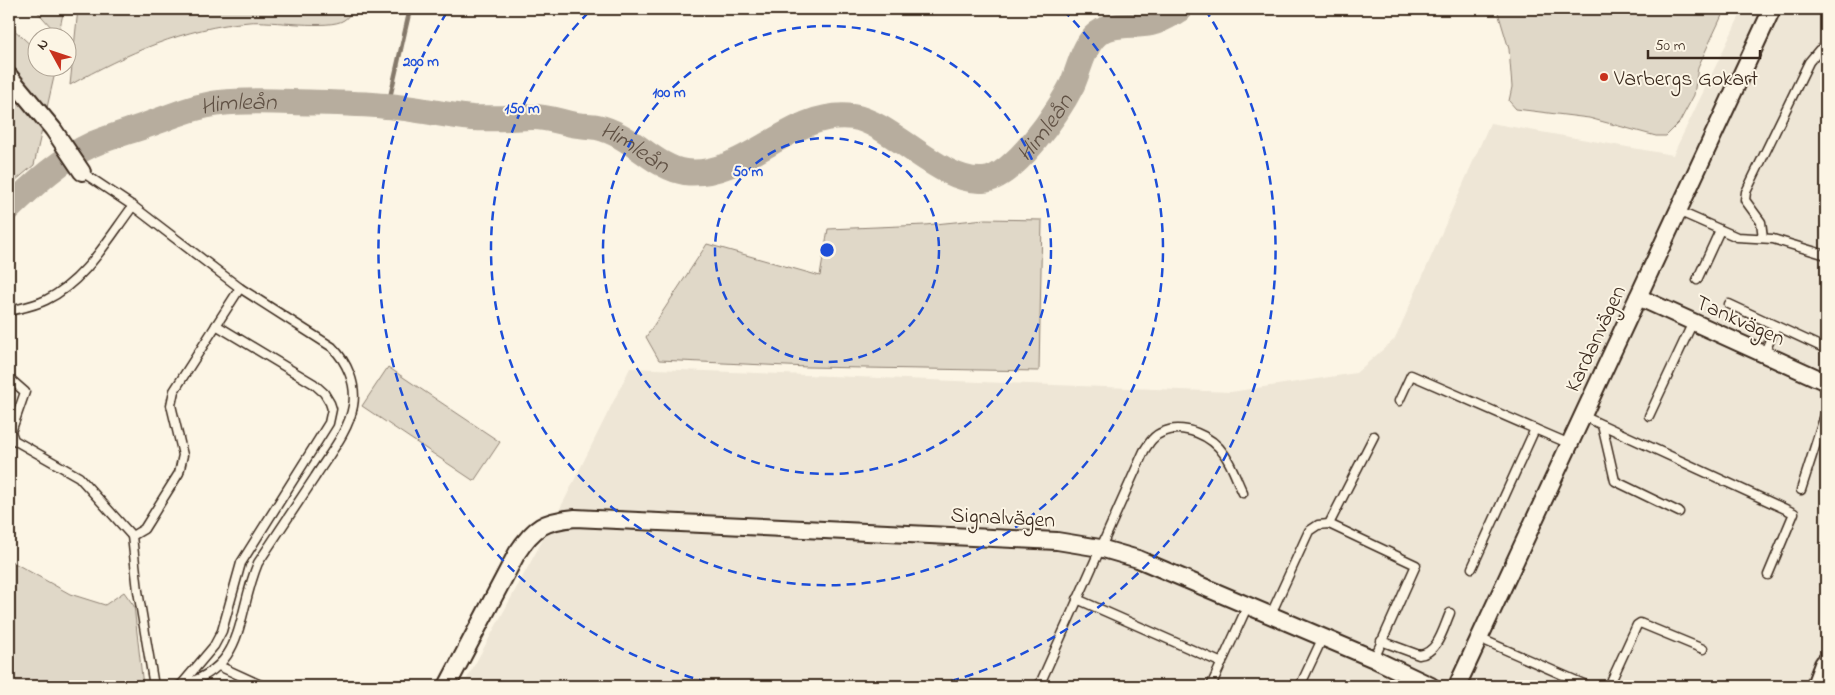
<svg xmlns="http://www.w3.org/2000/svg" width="1835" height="695" viewBox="0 0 1835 695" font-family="'Indie Flower',sans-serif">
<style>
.built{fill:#eee6d6}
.green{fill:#e0d8c8;stroke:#8e8173}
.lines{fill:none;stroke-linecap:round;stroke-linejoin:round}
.stream{stroke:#85796b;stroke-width:4.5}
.river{stroke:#b7ad9e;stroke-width:26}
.service-casing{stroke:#3b2a1e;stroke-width:11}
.minor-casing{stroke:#3b2a1e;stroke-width:20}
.secondary-casing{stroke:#3b2a1e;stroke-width:26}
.service{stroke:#fcf5e5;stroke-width:8}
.minor{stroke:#fcf5e5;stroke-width:16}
.secondary{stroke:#fcf5e5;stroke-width:22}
.ring{fill:none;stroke:#1d4ed8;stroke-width:2.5;stroke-dasharray:9 6}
.poi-dot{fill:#c8321e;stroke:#fcf5e5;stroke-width:2}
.labels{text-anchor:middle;stroke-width:4;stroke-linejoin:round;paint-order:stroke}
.poi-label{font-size:22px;fill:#3b2a1e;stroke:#fcf5e5;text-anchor:start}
.street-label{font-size:22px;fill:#3b2a1e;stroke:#fcf5e5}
.water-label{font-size:24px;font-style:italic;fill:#605144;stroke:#fcf5e5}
.centre{fill:#1d4ed8;stroke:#fcf5e5;stroke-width:2.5}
.ring-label{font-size:15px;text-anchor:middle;font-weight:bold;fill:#1d4ed8;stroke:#fcf5e5;stroke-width:4;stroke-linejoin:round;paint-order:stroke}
</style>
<rect width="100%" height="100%" fill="#fcf5e5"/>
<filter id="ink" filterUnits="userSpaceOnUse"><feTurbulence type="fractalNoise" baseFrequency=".02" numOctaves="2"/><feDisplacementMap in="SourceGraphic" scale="10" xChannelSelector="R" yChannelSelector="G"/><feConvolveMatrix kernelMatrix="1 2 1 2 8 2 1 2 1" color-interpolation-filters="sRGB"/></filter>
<g filter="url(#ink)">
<path class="built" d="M1743,9H1826V644L1809,686H463L564,501L630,368L1231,392L1356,373L1395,339L1490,123L1673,155Z"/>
<g class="green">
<path d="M35,9H64L59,32L51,27Z"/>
<path d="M78,9H354C351,12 348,18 344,20C330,30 270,20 249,22C184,28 127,53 70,85Z"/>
<path d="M1497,9H1725L1698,67L1694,95L1679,123L1666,136H1656L1589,118L1516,109L1509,101L1512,87L1509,49Z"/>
<path d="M9,25L37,51L38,68H56L34,165L9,186V108L11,107L9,104Z"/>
<path d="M985,219L1042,220L1039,371L808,367L659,360L646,337L707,244L820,276L828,229L925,225Z"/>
<path d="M388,367L500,442L474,481L362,406Z"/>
<path d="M9,560L70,594L105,605L124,592L134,606L143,686H9Z"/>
</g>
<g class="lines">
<path class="stream" d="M388,106L410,9"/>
<path class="river" id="s1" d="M9,208C33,185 62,158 93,144C112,136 131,131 150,124C172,116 195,106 220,103C244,100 269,101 293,102C324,103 355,103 386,106C415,108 443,115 472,118C492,119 511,118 531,117C546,116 563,123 577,125C584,126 591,126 597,127C631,134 655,168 685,172C745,179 793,108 853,117C892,123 940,183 983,180C1013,179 1059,111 1072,85C1079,70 1082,50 1094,37C1110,21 1131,27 1151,23C1161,21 1171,14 1180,9"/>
<g class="service-casing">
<g id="service">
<path d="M82,172L133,206L240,288L332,347C347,362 357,384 353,406C349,431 328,456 315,477C296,506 277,534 258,563C235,618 248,668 178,686"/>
<path d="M1678,211L1737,237L1773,239L1826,255"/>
<path d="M1763,238L1761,222L1745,200L1746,192L1809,62L1819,50L1826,46"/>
<path d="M1697,280L1720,230"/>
<path d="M1729,304L1826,349"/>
<path d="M9,311C21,308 34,306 46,300C85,281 108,239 133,206"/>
<path d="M1764,354L1776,326"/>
<path d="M9,378L25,392L11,432L14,440L79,477L132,536"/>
<path d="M1399,401L1411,375L1535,429"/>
<path d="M1583,416L1794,513L1768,575"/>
<path d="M1649,416L1693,322"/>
<path d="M1602,425L1615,481L1679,512"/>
<path d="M1801,490L1826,412"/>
<path d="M1329,524L1374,436"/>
<path d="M1472,568L1535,429L1570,444"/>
<path d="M1077,599L1222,663"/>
<path d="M1271,614L1309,531L1318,525L1329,524L1416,565L1374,659"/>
<path d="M1479,638L1588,686"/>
<path d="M1381,641L1419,655C1438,653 1443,629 1450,613"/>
<path d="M219,666L263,686"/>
<path d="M181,685L214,646L222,631L241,563L329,423L332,409L330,403L324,393L314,384L216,325"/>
<path d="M154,686L138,591L132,536L144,529L179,473L183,455L171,405L174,391L240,288"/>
<path d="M1039,686L1144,451C1149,443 1154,435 1163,432C1184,423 1212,436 1224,454C1232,465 1237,481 1243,493"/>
<path d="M1211,686L1248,605"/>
<path d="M1300,686L1323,637"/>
<path d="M1609,686L1637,625L1640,623L1703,649"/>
</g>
</g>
<g class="minor-casing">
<g id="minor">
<path d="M9,76L53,129L82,172"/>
<path d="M1638,297L1826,382"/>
<path d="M447,686L517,553C534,527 544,521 575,518L1057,541L1100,548L1138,559L1374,659L1431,686"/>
<path d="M1457,686L1772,9"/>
</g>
</g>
<g class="secondary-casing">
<path id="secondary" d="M1818,686L1826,665"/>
</g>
<use href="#service" class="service"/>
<use href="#minor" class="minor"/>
<use href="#secondary" class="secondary"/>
</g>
</g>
<g class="ring">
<circle cx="827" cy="250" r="112"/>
<circle cx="827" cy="250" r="224"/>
<path d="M1063 10A336 336 0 1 1 591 10"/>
<path d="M722 686A448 448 0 0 1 449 9M1205 9A448 448 0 0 1 932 686"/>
</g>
<circle class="poi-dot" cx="1604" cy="77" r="5"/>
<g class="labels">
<g class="poi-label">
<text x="1614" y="85">Varbergs Gokart</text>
</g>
<g class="street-label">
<text transform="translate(1741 319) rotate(24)" y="8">Tankvägen</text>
<text transform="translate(1594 338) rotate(-65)" y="8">Kardanvägen</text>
<text transform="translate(1003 516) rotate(3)" y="8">Signalvägen</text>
</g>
<g class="water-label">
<text dy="8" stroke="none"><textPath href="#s1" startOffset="258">Himleån</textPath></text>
<text dy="8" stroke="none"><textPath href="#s1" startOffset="1128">Himleån</textPath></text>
<text dy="8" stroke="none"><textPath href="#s1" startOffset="662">Himleån</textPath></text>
</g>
</g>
<circle cx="827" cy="250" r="8" class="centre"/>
<g class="ring-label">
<text x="421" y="66">200 m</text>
<text x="669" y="97">100 m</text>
<text x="522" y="113">150 m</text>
<text x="748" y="176">50 m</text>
</g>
<rect width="1835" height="695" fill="none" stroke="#fcf5e5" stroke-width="30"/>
<rect x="15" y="15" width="1805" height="665" fill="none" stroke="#3b2a1e" stroke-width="2" filter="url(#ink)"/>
<g transform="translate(52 52) rotate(310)"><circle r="24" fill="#fcf5e5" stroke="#afa495"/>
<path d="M0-4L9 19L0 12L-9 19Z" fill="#c8321e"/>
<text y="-8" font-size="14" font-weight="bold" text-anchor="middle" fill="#3b2a1e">N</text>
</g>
<path d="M1648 50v8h112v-8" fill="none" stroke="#3b2a1e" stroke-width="2.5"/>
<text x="1655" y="50" font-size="15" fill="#3b2a1e" stroke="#fcf5e5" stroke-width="4" paint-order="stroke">50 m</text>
</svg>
